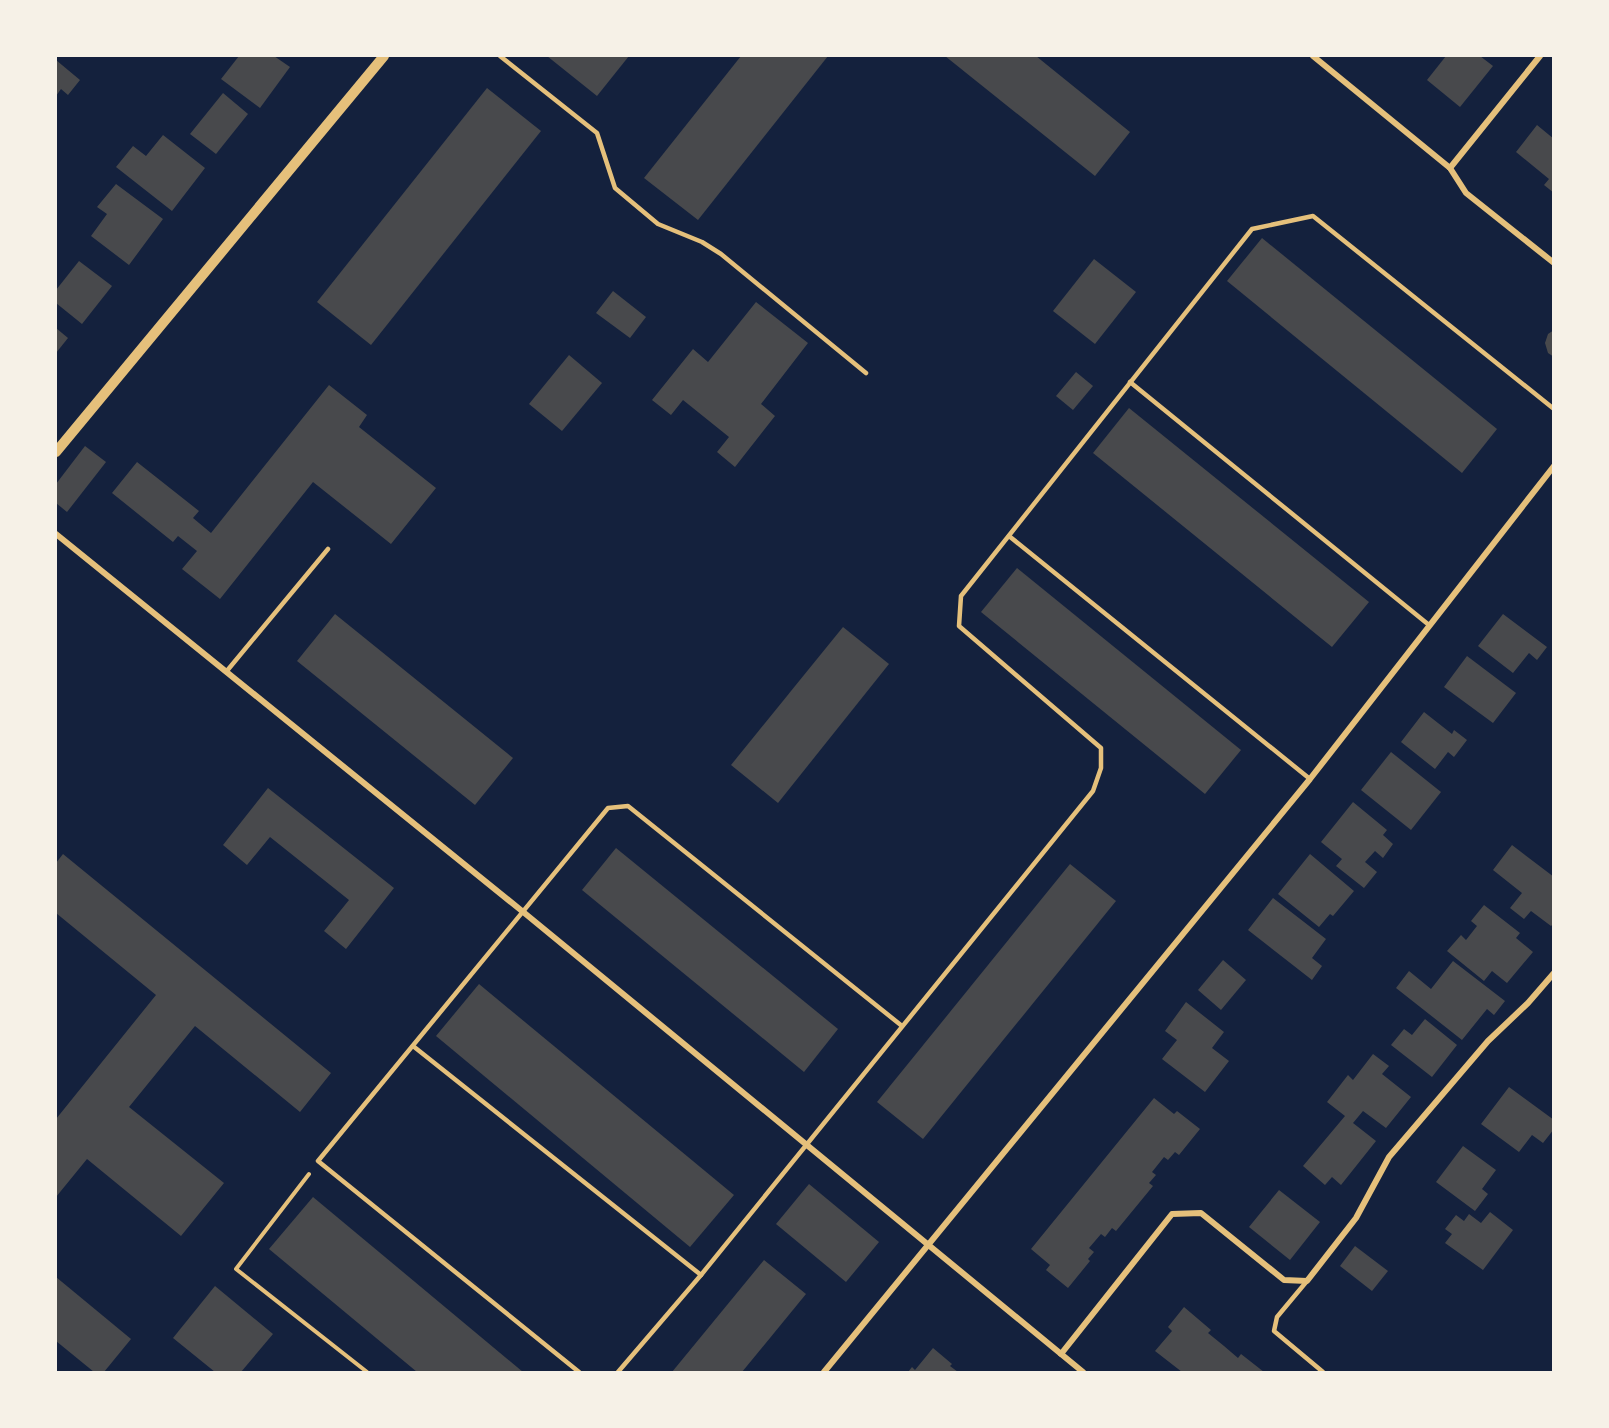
<svg xmlns="http://www.w3.org/2000/svg" width="1609" height="1428" viewBox="0 0 1609 1428" font-family="Ubuntu,sans-serif">
<style>
.building{fill:#48494c}
.lines{fill:none;stroke-linecap:round;stroke-linejoin:round}
.path{stroke:#e5c07b;stroke-width:4}
.service{stroke:#e5c07b;stroke-width:4.5}
.minor{stroke:#e5c07b;stroke-width:6}
.tertiary{stroke:#e5c07b;stroke-width:10}
</style>
<rect width="100%" height="100%" fill="#14213d"/>
<g class="building">
<path d="M239,56H274L290,67L260,108L221,79Z"/>
<path d="M547,56H629L597,96Z"/>
<path d="M741,56H828L698,220L644,178Z"/>
<path d="M945,56H1036L1130,132L1095,176Z"/>
<path d="M1446,56H1480L1493,66L1460,107L1427,80Z"/>
<path d="M56,60L80,80L68,95L61,89L56,96Z"/>
<path d="M487,88L541,131L371,345L317,302Z"/>
<path d="M223,93L248,114L216,154L190,134Z"/>
<path d="M1537,125L1554,139V193L1544,185L1549,179L1516,152Z"/>
<path d="M163,135L205,168L172,211L116,167L133,146L146,156Z"/>
<path d="M116,184L163,219L129,265L91,236L107,214L97,207Z"/>
<path d="M1262,238L1497,429L1462,473L1227,281Z"/>
<path d="M1094,259L1136,292L1095,344L1053,311Z"/>
<path d="M79,261L112,286L82,324L56,303V290Z"/>
<path d="M613,291L646,317L630,338L596,313Z"/>
<path d="M756,302L808,343L761,404L775,416L735,467L717,452L729,437L683,400L671,415L652,400L693,349L708,362Z"/>
<path d="M56,328L68,338L56,353Z"/>
<path d="M1554,330V357L1548,353L1545,343L1548,334Z"/>
<path d="M569,355L602,383L562,431L529,404Z"/>
<path d="M1076,372L1093,386L1073,410L1056,396Z"/>
<path d="M329,385L367,415L359,427L436,488L391,544L313,482L220,599L182,569L197,551L178,536L173,542L112,493L137,462L199,511L193,518L211,533Z"/>
<path d="M1129,408L1369,602L1332,647L1093,453Z"/>
<path d="M85,446L106,462L67,512L56,503V484Z"/>
<path d="M1017,568L1241,750L1205,794L981,612Z"/>
<path d="M335,614L513,758L475,805L297,661Z"/>
<path d="M1503,614L1547,647L1537,660L1529,653L1513,673L1478,646Z"/>
<path d="M843,627L889,664L778,803L731,765Z"/>
<path d="M1467,656L1516,693L1493,723L1444,687Z"/>
<path d="M1424,712L1452,734L1454,730L1467,740L1454,757L1448,752L1435,769L1401,742Z"/>
<path d="M1391,752L1441,792L1411,830L1361,790Z"/>
<path d="M268,788L394,888L346,949L324,931L349,900L270,837L247,865L223,845Z"/>
<path d="M1353,802L1387,830L1383,835L1393,844L1383,858L1375,851L1365,862L1377,872L1364,888L1336,866L1342,859L1321,842Z"/>
<path d="M1512,845L1554,877V923L1551,926L1531,911L1524,919L1510,908L1522,893L1493,870Z"/>
<path d="M616,848L838,1029L804,1072L582,890Z"/>
<path d="M63,854L331,1073L300,1112L195,1026L129,1107L224,1183L181,1236L87,1159L56,1197V1119L156,995L56,913V863Z"/>
<path d="M1310,854L1354,891L1333,916L1330,914L1319,927L1278,894Z"/>
<path d="M1070,864L1116,901L923,1139L877,1102Z"/>
<path d="M1273,898L1326,939L1312,958L1322,966L1312,980L1248,930Z"/>
<path d="M1484,905L1520,933L1516,938L1533,952L1507,983L1492,971L1484,981L1447,951L1461,935L1466,940L1477,926L1471,921Z"/>
<path d="M1223,960L1246,980L1221,1010L1198,990Z"/>
<path d="M1453,961L1505,1001L1494,1015L1487,1009L1462,1040L1396,988L1409,971L1431,989Z"/>
<path d="M479,984L734,1195L690,1247L436,1036Z"/>
<path d="M1186,1002L1224,1032L1212,1048L1229,1061L1205,1092L1162,1059L1177,1040L1165,1031Z"/>
<path d="M1425,1019L1457,1045L1432,1077L1391,1045L1404,1029L1412,1035Z"/>
<path d="M1373,1054L1389,1066L1382,1074L1411,1097L1386,1128L1363,1111L1353,1123L1376,1141L1341,1185L1332,1177L1325,1185L1303,1166L1345,1116L1327,1102L1348,1075L1353,1080Z"/>
<path d="M1509,1087L1554,1120V1129L1543,1143L1532,1135L1519,1152L1481,1124Z"/>
<path d="M1154,1098L1174,1114L1177,1111L1200,1129L1179,1155L1175,1152L1168,1160L1164,1157L1152,1172L1156,1175L1149,1183L1153,1186L1116,1231L1112,1228L1105,1237L1101,1234L1089,1248L1094,1252L1088,1259L1090,1261L1068,1288L1046,1270L1050,1265L1031,1249Z"/>
<path d="M1463,1146L1496,1170L1482,1189L1488,1194L1475,1211L1436,1182Z"/>
<path d="M809,1184L879,1242L846,1282L776,1224Z"/>
<path d="M1279,1190L1320,1222L1290,1260L1249,1227Z"/>
<path d="M313,1197L523,1372H417L269,1249Z"/>
<path d="M1490,1212L1513,1230L1483,1270L1445,1243L1452,1234L1445,1229L1456,1215L1464,1221L1469,1214L1481,1223Z"/>
<path d="M1355,1246L1388,1271L1372,1291L1340,1266Z"/>
<path d="M764,1260L806,1294L742,1372H672Z"/>
<path d="M56,1277L131,1339L104,1372H94L56,1341Z"/>
<path d="M215,1286L273,1334L241,1372H215L173,1338Z"/>
<path d="M1184,1307L1211,1330L1208,1333L1224,1346L1238,1358L1241,1354L1264,1372H1182L1155,1351L1172,1331L1168,1327Z"/>
<path d="M933,1348L952,1364L950,1366L958,1372H908L912,1367L915,1370Z"/>
</g>
<g class="lines">
<path class="path" d="M309,1174L236,1269L367,1372"/>
<g class="service">
<path d="M500,56L597,133L615,188L658,224L702,242L721,254L866,373"/>
<path d="M1130,382L1429,625"/>
<path d="M1009,536L1310,779"/>
<path d="M226,672L328,549"/>
<path d="M413,1046L701,1275"/>
<path d="M1307,1281L1277,1317L1274,1331L1323,1372"/>
<path d="M579,1372L318,1161L608,808L628,806L902,1026"/>
<path d="M618,1372L701,1275L1093,791L1101,768V748L959,626L961,596L1252,229L1313,216L1554,409"/>
</g>
<g class="minor">
<path d="M1313,56L1450,168L1466,193L1554,263"/>
<path d="M1450,168L1540,56"/>
<path d="M56,534L522,911L1083,1372"/>
<path d="M1061,1354L1172,1214L1201,1213L1284,1280L1307,1281L1356,1218L1389,1157L1488,1041L1528,1003L1554,973"/>
<path d="M824,1372L1310,779L1554,466"/>
</g>
<path class="tertiary" d="M56,452L384,56"/>
</g>
<rect width="1609" height="1428" fill="none" stroke="#f6f1e7" stroke-width="114"/>
</svg>
